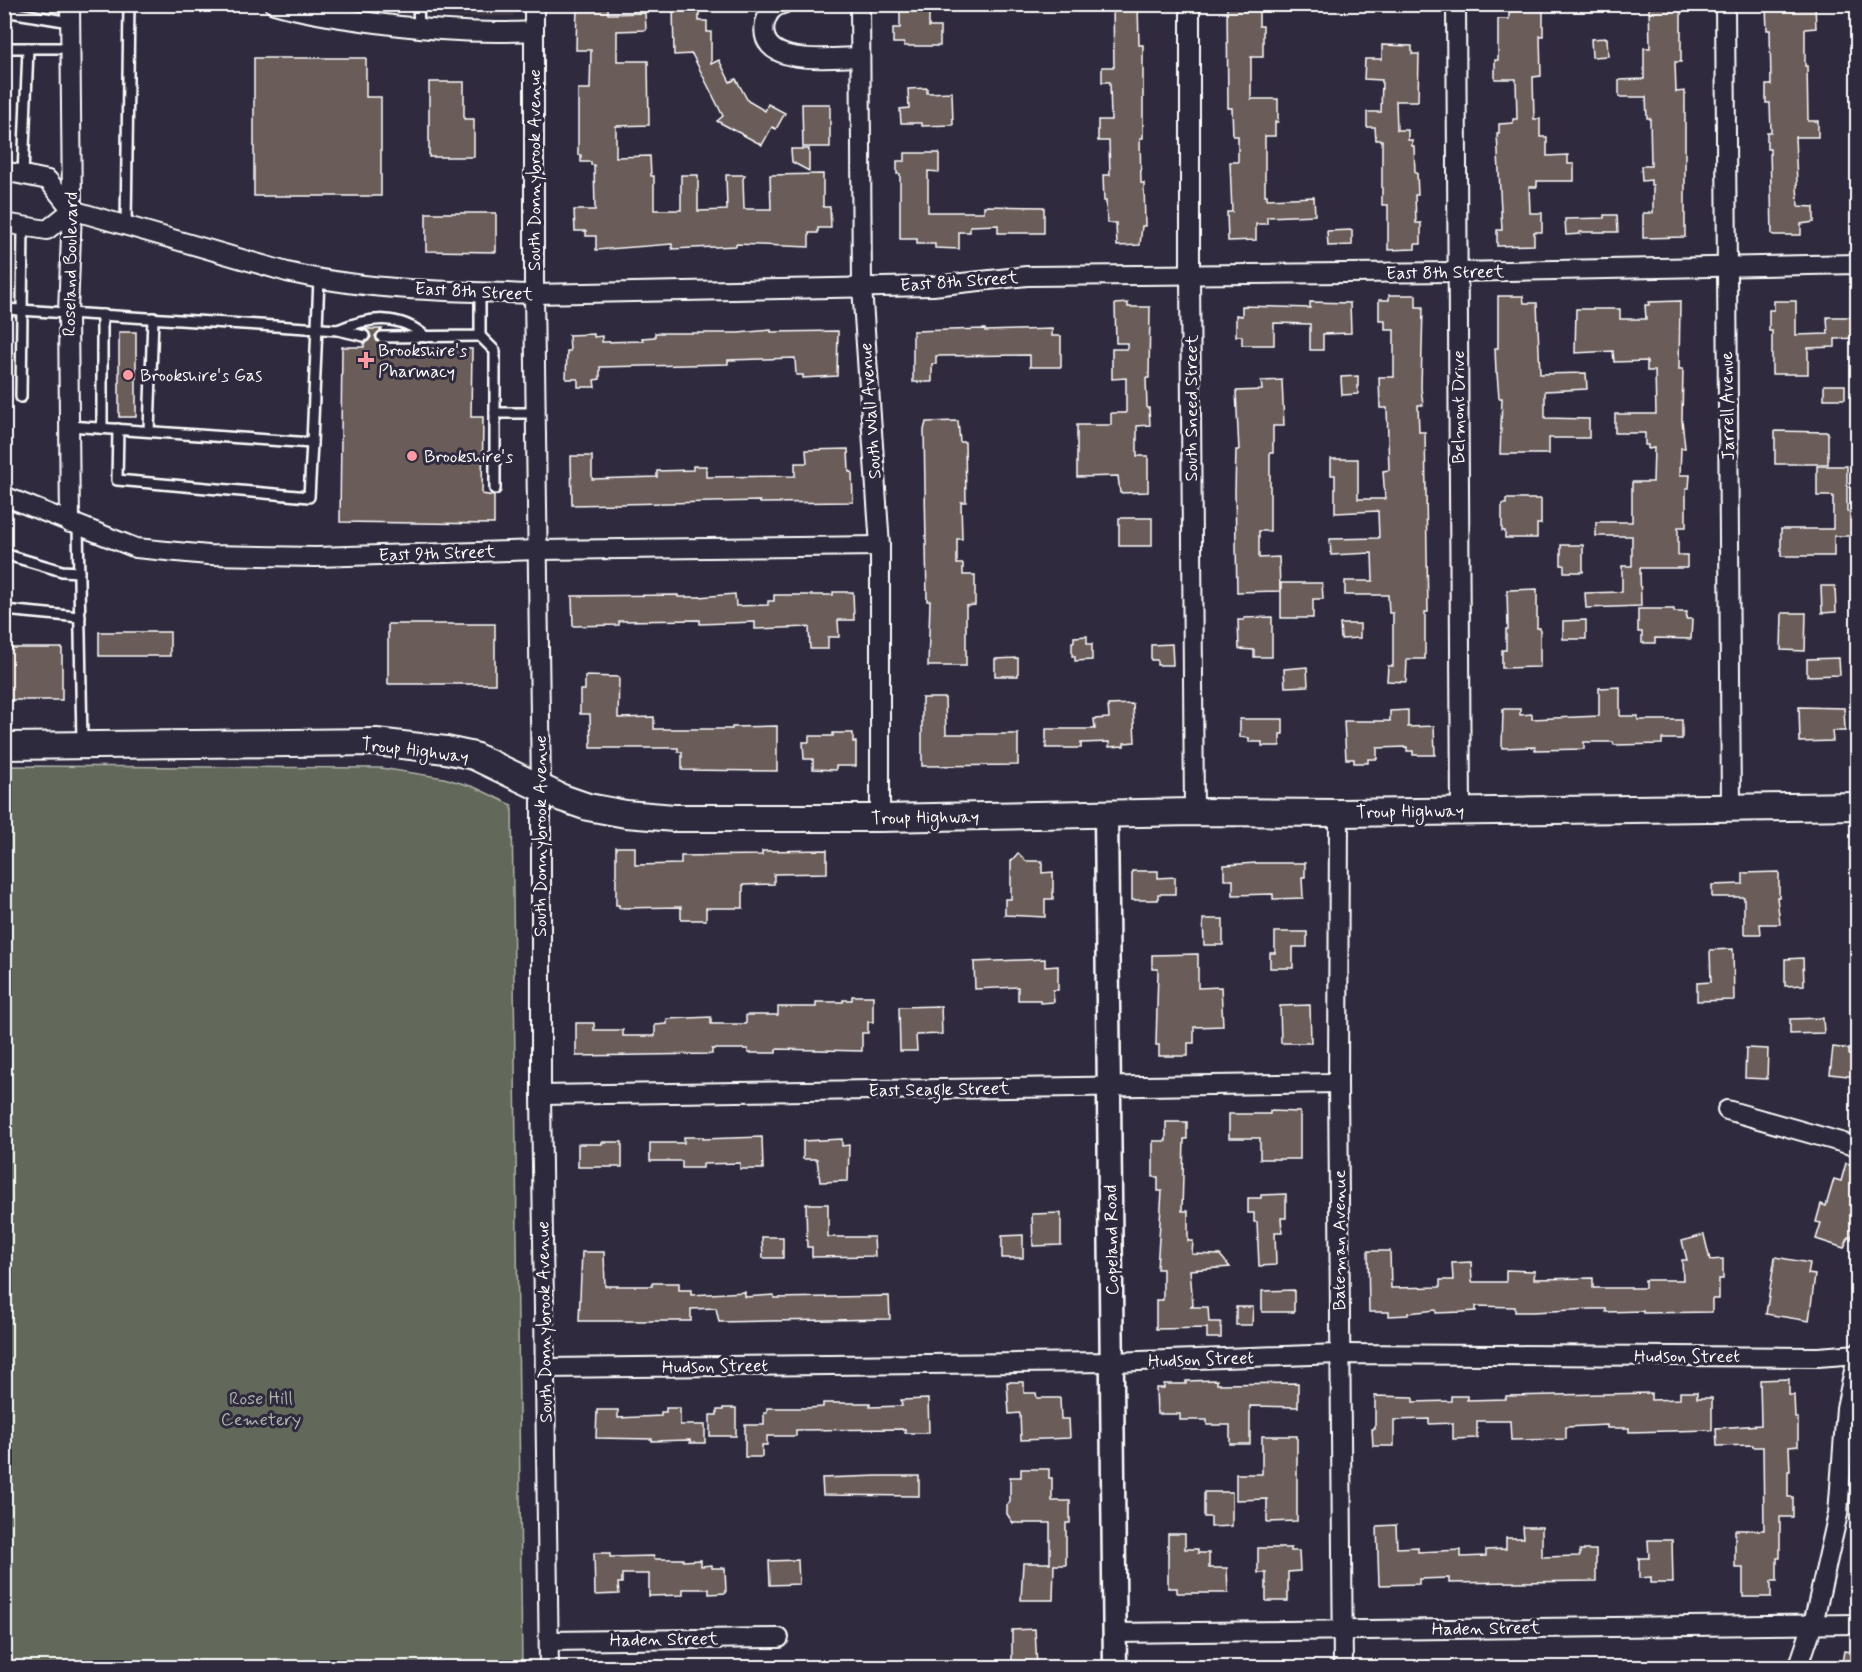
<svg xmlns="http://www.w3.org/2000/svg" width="1862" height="1672" viewBox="0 0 1862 1672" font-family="Mynerve,sans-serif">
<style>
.built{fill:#413945}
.green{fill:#62675a;stroke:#b0b3ac;stroke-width:1.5}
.building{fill:#6b5b59;stroke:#fff;stroke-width:1.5}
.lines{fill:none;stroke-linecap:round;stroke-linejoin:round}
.service-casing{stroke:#fff;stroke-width:14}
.minor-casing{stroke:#fff;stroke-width:22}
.tertiary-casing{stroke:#fff;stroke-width:27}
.secondary-casing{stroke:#fff;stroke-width:30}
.service{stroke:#2f2a3d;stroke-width:9}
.minor{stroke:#2f2a3d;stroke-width:18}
.tertiary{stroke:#2f2a3d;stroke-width:22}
.secondary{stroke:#2f2a3d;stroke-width:26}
.poi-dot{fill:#ff9aa2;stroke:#2f2a3d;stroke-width:2}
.labels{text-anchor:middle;stroke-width:6;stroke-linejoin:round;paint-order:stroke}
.street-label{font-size:18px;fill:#fff;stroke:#2f2a3d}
.poi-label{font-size:18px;fill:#fff;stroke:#2f2a3d;text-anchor:start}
.park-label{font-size:18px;fill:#b0b3ac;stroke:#2f2a3d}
</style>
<rect width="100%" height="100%" fill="#2f2a3d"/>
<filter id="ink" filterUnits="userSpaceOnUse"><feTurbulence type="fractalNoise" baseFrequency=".0167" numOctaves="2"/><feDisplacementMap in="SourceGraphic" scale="12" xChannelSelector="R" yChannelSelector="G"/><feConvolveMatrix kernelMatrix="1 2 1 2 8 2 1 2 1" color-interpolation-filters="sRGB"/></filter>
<g filter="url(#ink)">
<path class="built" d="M373,5H513V16L449,17Z"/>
<path class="green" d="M5,766L381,768L444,778L474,787L512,805L522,1667H5Z"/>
<g class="building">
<path d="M577,4H608V14L645,13L646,30L617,31V61H648L649,125L616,126V157L650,156L651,176H654V210H681V175H698V211L727,210L726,175H745L743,179L744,209H771L770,175L823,174V207H830L831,228H818V233H809V247L736,244V246L672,249V244L596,250V236H586V231H575L574,210H595L594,165H591V162H581V155H578V89H590L591,50H576Z"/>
<path d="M900,4H929V27H940V46H904V43H893V28H900Z"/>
<path d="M1113,4H1138L1139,45H1143V138H1140L1141,183H1144L1145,226H1142L1140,245L1117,246L1116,223H1107L1106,201H1104L1103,175H1110L1109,141H1098V120H1111L1110,82H1102V67H1114Z"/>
<path d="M1227,4H1259V26H1263V57H1251V99H1278V122H1275V136H1265V195H1267V199L1314,197L1315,215L1267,217V224H1256V240L1228,241L1227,212H1232L1230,162H1238V136H1233L1232,108H1228Z"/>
<path d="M1815,4L1816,28L1805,29V66H1807L1808,121H1818V137H1795L1798,206L1814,207V222L1801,224V235H1774L1772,234L1770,149H1767V132H1771L1770,103H1766V85H1771L1770,30H1767L1766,6Z"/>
<path d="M673,6H699V21H707V32H711V64L719,60L730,82L736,79L748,101L765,111L768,104L785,113L776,129L772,127L762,145L717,121L723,116L692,54L674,55Z"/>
<path d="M1649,6H1681V62H1675L1676,92L1685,91V237L1643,238V213H1653V185H1651V180L1642,181L1641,166H1651L1650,118H1647L1646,97H1619V80L1644,79V48H1650Z"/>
<path d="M1509,7H1543V36H1540L1541,76L1533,77L1534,119H1540V137H1547V156L1568,155V164H1574V181H1537V187H1529L1530,213H1542V232H1534V245L1497,246V230H1502L1497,133H1499V124L1513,123V119H1517L1516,79H1495V60H1498V19H1509Z"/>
<path d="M1607,38L1608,56L1592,57L1591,39Z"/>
<path d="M1382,45L1412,46V54H1419L1418,101H1396L1397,130H1408V140H1412V146H1414L1415,173H1417L1418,195H1415L1416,223H1421V244H1415V249L1388,250V205H1382V140H1376L1375,127H1367V112H1381L1382,80L1364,79L1365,59H1382Z"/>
<path d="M254,58H366V97H381V196H254Z"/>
<path d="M429,82H464V119H474V157H429Z"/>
<path d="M927,88V93L952,92L953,125L922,126V123H901L900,109L909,108L908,89Z"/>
<path d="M802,104H830V147H803Z"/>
<path d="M791,149H809V171L792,162Z"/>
<path d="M905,153H939V172L928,171V212H984V206L1044,207V233H998V225L970,226V232H959V249L935,248V244H917V239H900V174H897V161H905Z"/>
<path d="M426,213H496V252L426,251Z"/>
<path d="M1604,215H1617L1618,232H1580V234L1566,235L1565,219L1604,218Z"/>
<path d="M1352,230V245L1328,246L1327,231Z"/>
<path d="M1389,295H1416V307H1423L1421,388L1423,405H1418L1419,432H1425L1428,612H1425V659H1407L1406,682L1387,681L1388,666H1393V613H1389L1388,595H1345V581H1373L1372,553L1331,555L1330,539L1379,538L1378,511L1335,513V475H1331V459H1358V499H1385L1383,471L1389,470L1387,408H1380L1379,377H1394V330H1385V320H1379V300H1389Z"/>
<path d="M1498,296H1523L1524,303H1537L1540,374L1586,373L1587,389L1545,391V418L1589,419V438H1549V454H1500L1502,398H1499L1497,373H1496L1495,348H1498Z"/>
<path d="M1680,301L1679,369H1683L1682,420L1685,448H1681L1680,475H1690L1689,488H1686V527H1678V555H1687V568H1640L1641,606L1586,608L1585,593L1622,592V566H1632V536H1596V522H1632V482H1653L1654,448L1648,449V445H1645V433H1615V414H1656L1655,371H1647V361L1614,362L1613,351L1575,353L1576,309H1620V319H1646L1645,305H1649V302Z"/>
<path d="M1774,301H1796V335L1828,334L1827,317H1857V338L1835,339V347L1808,348V374H1772V331H1769V310H1774Z"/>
<path d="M1310,302L1350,303L1351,333L1323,334V350H1310V324L1274,323V345H1242V336H1236V315L1242,316V306L1310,308Z"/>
<path d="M1128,303V307H1150L1149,378H1146L1147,408H1149L1150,425L1137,426V456H1148V492L1120,493L1118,476L1077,477V425H1111V413H1126V378L1112,379V349H1127V343H1116L1115,304Z"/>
<path d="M364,329H382L375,336L377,341L382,344V348L472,349L471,417H483L482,494L494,496V524L340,522L342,347H364V343L368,341L371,337L369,332Z"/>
<path d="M985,329V331L1052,329V336H1061V367H1030V355L936,356V364H932V382H913V331Z"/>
<path d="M771,330V332L838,331L837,376L803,378V375H796L795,358L728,360V364L600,367V379L594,380L595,387H578V379H566L567,351H570L569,335L594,334V337L602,336V342L643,341L642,338L655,337V333H738Z"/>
<rect x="119" y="332" width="17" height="85"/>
<path d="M1358,376V394L1342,395L1341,377Z"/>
<path d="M1282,380L1284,426H1273V453H1270V531H1259V558L1279,557L1280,591L1237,592L1235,492L1236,450H1239L1236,391L1262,390L1261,381Z"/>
<rect x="1824" y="385" width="21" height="14"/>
<path d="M958,421L960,442H965L966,502H961L962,539H957V564H963V575H975V605L966,606V666H928L930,601H927L924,430L926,422Z"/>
<path d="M1775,431L1828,432V464H1775Z"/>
<path d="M848,449L849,472H852L853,502L760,503V501L572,505L571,456H592V479L657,477V471L693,470V466H706V477L795,476V463H807L806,450Z"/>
<path d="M1817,466H1847V512H1852V519H1857V536H1834V556H1781V529H1833V496H1817Z"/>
<path d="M1506,499H1541V524H1537V538H1505V531H1502V504H1506Z"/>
<rect x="1119" y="518" width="33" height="28"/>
<path d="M1561,545H1583V572H1564V565H1561Z"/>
<path d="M1281,583H1322L1323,599H1313V618H1281Z"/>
<path d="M1821,586H1835L1836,612L1822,613Z"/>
<path d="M1537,589V628H1540V667L1502,668V650H1506V629H1508L1507,590Z"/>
<path d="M833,592H853L854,620H838L839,637H828V649H810L809,627L755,629V622L700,624V620L619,621V625L573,626L572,596L678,595V597H698L735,594L736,606L768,605V601H774V595H833Z"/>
<path d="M1638,609H1674V612H1687L1686,619H1692L1691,639L1655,638V643H1642V632H1638Z"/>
<path d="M1782,613H1806L1805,651L1781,650Z"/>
<path d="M1272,617V657H1254V650L1239,649L1238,620H1244V618Z"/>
<path d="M1586,620V639H1563V621Z"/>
<rect x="388" y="624" width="107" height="60"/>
<path d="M1340,624H1360V638L1341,639Z"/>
<rect x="99" y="632" width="71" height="24"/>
<path d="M1087,636V644H1092V660L1075,661V656H1072V642H1074V637Z"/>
<path d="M1172,644L1173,665H1157V660H1151V645Z"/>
<rect x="6" y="648" width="56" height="52"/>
<path d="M1018,658V676H995V659Z"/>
<path d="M1839,658L1840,675L1807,676V659Z"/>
<path d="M1307,667L1308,686L1285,687L1284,669Z"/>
<path d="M585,676L619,677L618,718L654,717V729H732V727L777,726V771L682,770V752H678V748H591L590,714H580V690H585Z"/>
<path d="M1620,687V716H1638V720H1682V739H1662V744L1614,745L1613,742H1584V749L1535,750V747L1502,748L1503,709H1520V715L1532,714V719L1599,716V688Z"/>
<path d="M922,698H945L946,734H1018V765L922,766Z"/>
<path d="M1133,704L1135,742L1124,743V746L1109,747V742L1081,743V748H1046V729H1095L1094,719L1109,718L1108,705Z"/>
<path d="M1799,707L1844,708L1845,731H1832L1833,741L1800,742Z"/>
<path d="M1408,710V727L1434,726L1435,755H1413V751H1407V747L1377,748V759H1368V763H1354V759H1346L1344,721H1390V711Z"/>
<path d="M1240,719H1283V734H1280V746H1262V742H1249V738L1240,737Z"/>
<path d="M833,733H853V742H856V766H836V770L813,769V759H804L803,742H809V736H833Z"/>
<path d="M616,847H635V865L681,864V856L762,855V851L827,850V873L774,874V884L743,885V908H706V920H681V907L619,908V905H616Z"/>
<path d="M1018,853L1026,861H1042V873L1053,872V899H1045V917L1005,915V899H1011V861Z"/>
<path d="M1257,863H1305V877H1302L1303,898L1273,899V894L1233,895V880H1224V865Z"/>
<path d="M1132,871H1158V878L1175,877V894H1158V900H1132Z"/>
<path d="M1779,872V897H1777L1780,924H1760L1761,934H1744V897H1712V885L1743,884V873Z"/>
<path d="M1203,919H1223V945H1204Z"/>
<path d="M1275,932H1307V947H1293V968H1270V953H1275Z"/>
<path d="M1733,949L1734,1000L1697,1001V983L1711,982L1710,950Z"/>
<path d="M1198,954V988L1221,987L1223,1026L1194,1027V1043H1188V1056H1159V1045H1156L1158,969H1152V955Z"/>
<path d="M1803,958L1804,985L1785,986V959Z"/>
<path d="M1045,959V967L1058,966V990H1053L1054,1002L1040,1003V1000H1018V987L975,989L974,962Z"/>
<path d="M852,996H873V1022H868V1033H862V1051L776,1049V1053H748V1049H712V1054L576,1056V1023H594V1030H623V1036H655V1025L667,1024V1019L711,1017V1024H746V1015H778V1007H816V1002H843V1000H852Z"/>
<path d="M1310,1005L1311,1043H1281L1280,1006Z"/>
<path d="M941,1006L942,1034L916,1035L917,1051H900L899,1007Z"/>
<path d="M1823,1018L1824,1033L1790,1034V1019Z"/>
<path d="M1833,1047L1849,1049V1054H1857V1077L1830,1074Z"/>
<path d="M1746,1048L1768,1049L1767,1079L1745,1078Z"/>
<path d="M1270,1111L1300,1112V1159H1260V1138H1229V1114H1270Z"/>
<path d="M1166,1122H1187V1139H1184L1182,1211H1188V1241H1193L1192,1254L1220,1255L1230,1267L1190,1270L1193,1305L1191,1307H1208L1209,1322H1221V1338H1207V1328L1156,1329V1300H1163V1269H1157L1162,1191H1158V1177H1153V1141H1166Z"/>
<path d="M684,1137H703V1139L762,1137L763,1169H740V1163L703,1164V1168H682V1161H650V1143H684Z"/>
<path d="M842,1139V1146L849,1145L848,1181L820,1182L817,1159H803V1141Z"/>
<path d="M602,1142H622V1167H578V1144H602Z"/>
<path d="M1846,1163L1857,1166V1218L1851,1239L1848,1237L1844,1248L1816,1239L1821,1223L1816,1222L1821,1204L1826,1206L1834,1179L1841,1181Z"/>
<path d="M1286,1194V1218H1281L1282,1232H1275L1276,1265L1259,1266L1257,1222H1254V1213H1248V1198H1261V1195Z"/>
<path d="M806,1204H828V1237H874L875,1256L812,1257V1247H807Z"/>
<path d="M1061,1213V1245L1033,1246L1032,1214Z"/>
<path d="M1023,1235V1258H1002V1236Z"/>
<path d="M1704,1235L1710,1260L1723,1259V1279H1719V1299H1712V1312L1643,1313V1311L1606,1312V1309H1591L1533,1312H1515V1307L1476,1306V1311L1462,1312L1436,1313V1310L1408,1313V1315L1389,1316V1312H1369L1368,1251H1390L1391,1288L1440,1287V1280H1453L1452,1263L1471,1262L1472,1282H1506V1270L1535,1271L1534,1279L1593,1278V1288H1645V1280H1683L1682,1260H1687L1682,1241Z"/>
<path d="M762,1237H783V1258H763Z"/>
<path d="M582,1252H604L605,1286H652V1283H679V1290H691V1295L745,1292V1297L774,1295V1298L889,1296L890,1319L719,1322L716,1308L691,1309V1321H579Z"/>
<path d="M1775,1257L1810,1263L1808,1274L1815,1275L1809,1321L1766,1314Z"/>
<path d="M1294,1290V1312H1262V1291Z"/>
<path d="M1236,1307H1253L1252,1325H1236Z"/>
<path d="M1789,1379V1395H1794L1795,1418H1798V1446L1789,1447L1790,1471H1788V1497H1793V1517H1780V1558H1777V1581H1771V1597H1743V1568H1735V1530H1764L1763,1447H1753V1445L1717,1446L1716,1428L1761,1425L1760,1380Z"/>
<path d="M1217,1380V1384L1298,1383V1407L1250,1406V1444H1230V1425H1207V1420H1180V1414H1157L1156,1388H1164V1384H1186V1381Z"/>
<path d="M1007,1382H1024V1393H1036L1037,1398H1060L1061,1419H1069L1070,1438L1021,1440L1020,1413L1009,1414Z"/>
<path d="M1680,1392H1697V1398H1712V1430L1629,1432V1428H1607V1425L1566,1427V1439L1511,1440L1510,1421H1477V1438L1453,1439V1423L1429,1424V1419L1394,1420V1446H1373L1372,1429H1375V1396L1413,1397V1402L1451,1401V1396H1467V1400L1506,1399V1396L1651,1393V1400L1680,1399Z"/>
<path d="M928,1399L929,1433H905V1429L796,1430V1436H767V1445H762V1457H745V1425H764V1413H767V1408H807L823,1407V1403H870V1407L902,1406L901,1400Z"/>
<path d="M666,1408H680V1425H705V1443H690V1440L652,1441V1439L596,1438L597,1410H618V1418L661,1416V1412H666Z"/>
<path d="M723,1408H736V1436H710V1415H717V1410H723Z"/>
<path d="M1262,1436H1297V1521L1267,1522V1499L1236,1500V1474H1262Z"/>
<path d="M1021,1469H1049V1478H1052V1501H1070V1523H1066V1565H1054L1053,1600H1021L1023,1563H1050V1523H1013L1007,1514V1505L1010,1502V1477H1021Z"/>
<path d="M878,1476H919V1496L823,1495L822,1478Z"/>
<path d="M1204,1492H1232V1526L1211,1527V1517H1204Z"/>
<path d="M1396,1525L1397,1548L1418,1547V1552L1461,1550V1557L1486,1556V1550L1506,1549V1538H1524L1523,1527H1542V1557L1580,1556V1550H1596V1581L1449,1583V1578L1419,1579V1584L1379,1585L1377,1526Z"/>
<path d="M1168,1534H1185V1549H1198V1553H1209V1568H1227L1228,1593H1177V1588H1168Z"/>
<path d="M1648,1540H1672L1673,1583H1651V1577L1639,1578V1558H1649Z"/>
<path d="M1258,1548H1291V1551H1299L1300,1571L1288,1572V1601H1266V1573H1258Z"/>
<path d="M594,1553H610V1557L654,1556V1559H683V1561L701,1560V1566L712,1565V1568H725L726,1593L709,1594V1589H683V1595L649,1596V1574H622V1583H618L619,1594L595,1595Z"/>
<path d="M798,1560L799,1584L770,1585L769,1561Z"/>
<path d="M1035,1629L1037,1668H1012V1630Z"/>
<path d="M1844,1651L1857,1653V1668H1841Z"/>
</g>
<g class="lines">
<g class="service-casing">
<g id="service">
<path d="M418,4L419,29"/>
<path d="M4,11L70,22"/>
<path d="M4,48H70"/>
<path d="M23,175L28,48"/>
<path d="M126,226L129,4"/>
<path d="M4,309L338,330L364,336"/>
<path d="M338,330C369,317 399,313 426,337"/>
<path d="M480,336L495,351V489"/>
<path d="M382,337L480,336V292"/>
<path d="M21,397L23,226"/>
<path d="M495,413H536"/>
<path d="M69,426L312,443L319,279"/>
<path d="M102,428V315"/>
<path d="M118,429L117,480L309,497L312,443"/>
<path d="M149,431L153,318"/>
<path d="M78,526L82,742"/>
<path d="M4,554L62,571L79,572"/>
<path d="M4,610L80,617"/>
</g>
</g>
<g class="minor-casing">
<g id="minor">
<path d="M70,4L72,210L68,312L70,523"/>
<path d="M274,4C304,13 337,18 369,22C424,30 478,34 534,31"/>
<path d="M534,4V294L541,787V1095L549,1668"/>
<path d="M783,4C772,7 768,13 765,23C756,69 834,57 860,57"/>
<path d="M860,4L862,287L880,546V818"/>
<path d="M1190,4V274L1194,812"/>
<path d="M1456,4L1461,810"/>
<path d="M1725,4L1731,807"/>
<path d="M4,171L48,180L72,210L287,272C367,291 452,291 534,294L933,286L1027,276L1457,272L1858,264"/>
<path d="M4,223L47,230L72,210"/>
<path d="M4,496L136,548L208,555L316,557L538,550L880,546"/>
<path d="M1339,813L1338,1083L1343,1668"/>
<path d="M541,1095L1338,1083"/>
<path d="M1727,1110L1858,1147"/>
<path d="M545,1368L1112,1362L1339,1354L1818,1357L1858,1354"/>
<path d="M1115,1633L1858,1624"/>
<path d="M549,1641L779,1638"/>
<path d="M1798,1668L1813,1624L1838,1514L1846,1408L1858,1352"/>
</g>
</g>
<g class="tertiary-casing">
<path id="tertiary" d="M1106,813L1115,1668"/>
</g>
<g class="secondary-casing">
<path id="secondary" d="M4,746L376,742L446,750L474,756L562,798L588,807L626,814L674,818H880L1194,812L1339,813L1858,806"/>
</g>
<use href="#service" class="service"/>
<use href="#minor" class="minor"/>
<use href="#tertiary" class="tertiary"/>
<use href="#secondary" class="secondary"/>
</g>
</g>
<g class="poi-dot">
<path d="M363 351h6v6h6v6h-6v6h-6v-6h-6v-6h6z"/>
<circle cx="128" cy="375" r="6"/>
<circle cx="412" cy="456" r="6"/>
</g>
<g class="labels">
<g class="street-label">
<text transform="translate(534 170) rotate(-90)" y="6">South Donnybrook Avenue</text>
<text transform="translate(70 264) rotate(-89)" y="6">Roseland Boulevard</text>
<text transform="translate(1445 272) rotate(-1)" y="6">East 8th Street</text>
<text transform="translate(959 281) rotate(-4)" y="6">East 8th Street</text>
<text transform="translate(474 291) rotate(3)" y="6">East 8th Street</text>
<text transform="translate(1727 406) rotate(-91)" y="6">Jarrell Avenue</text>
<text transform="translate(1458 407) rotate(-90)" y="6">Belmont Drive</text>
<text transform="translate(1191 408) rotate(-90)" y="6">South Sneed Street</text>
<text transform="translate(870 411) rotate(-94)" y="6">South Wall Avenue</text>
<text transform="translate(437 553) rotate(-2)" y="6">East 9th Street</text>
<text transform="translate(415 750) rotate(7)" y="6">Troup Highway</text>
<text transform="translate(1410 811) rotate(-1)" y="6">Troup Highway</text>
<text transform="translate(925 817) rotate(-1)" y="6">Troup Highway</text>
<text transform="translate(540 836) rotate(-90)" y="6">South Donnybrook Avenue</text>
<text transform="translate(939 1089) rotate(-1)" y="6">East Seagle Street</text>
<text transform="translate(1111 1240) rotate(-91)" y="6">Copeland Road</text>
<text transform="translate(1339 1240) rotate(-90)" y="6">Bateman Avenue</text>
<text transform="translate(544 1322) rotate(-91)" y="6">South Donnybrook Avenue</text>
<text x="1687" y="1362">Hudson Street</text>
<text transform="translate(1201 1359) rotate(-2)" y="6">Hudson Street</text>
<text transform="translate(715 1366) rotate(-1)" y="6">Hudson Street</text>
<text transform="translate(1486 1628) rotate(-1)" y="6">Haden Street</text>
<text transform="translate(664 1639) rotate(-1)" y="6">Haden Street</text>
</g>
<g class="poi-label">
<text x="378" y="356">Brookshire's<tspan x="378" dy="21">Pharmacy</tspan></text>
<text x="140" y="381">Brookshire's Gas</text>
<text x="424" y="462">Brookshire's</text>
</g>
<g class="park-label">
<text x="261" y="1404">Rose Hill<tspan x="261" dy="21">Cemetery</tspan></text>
</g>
</g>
<rect width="1862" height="1672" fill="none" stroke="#2f2a3d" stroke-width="24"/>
<rect x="12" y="12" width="1838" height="1648" fill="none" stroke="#fff" stroke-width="2" filter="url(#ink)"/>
</svg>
